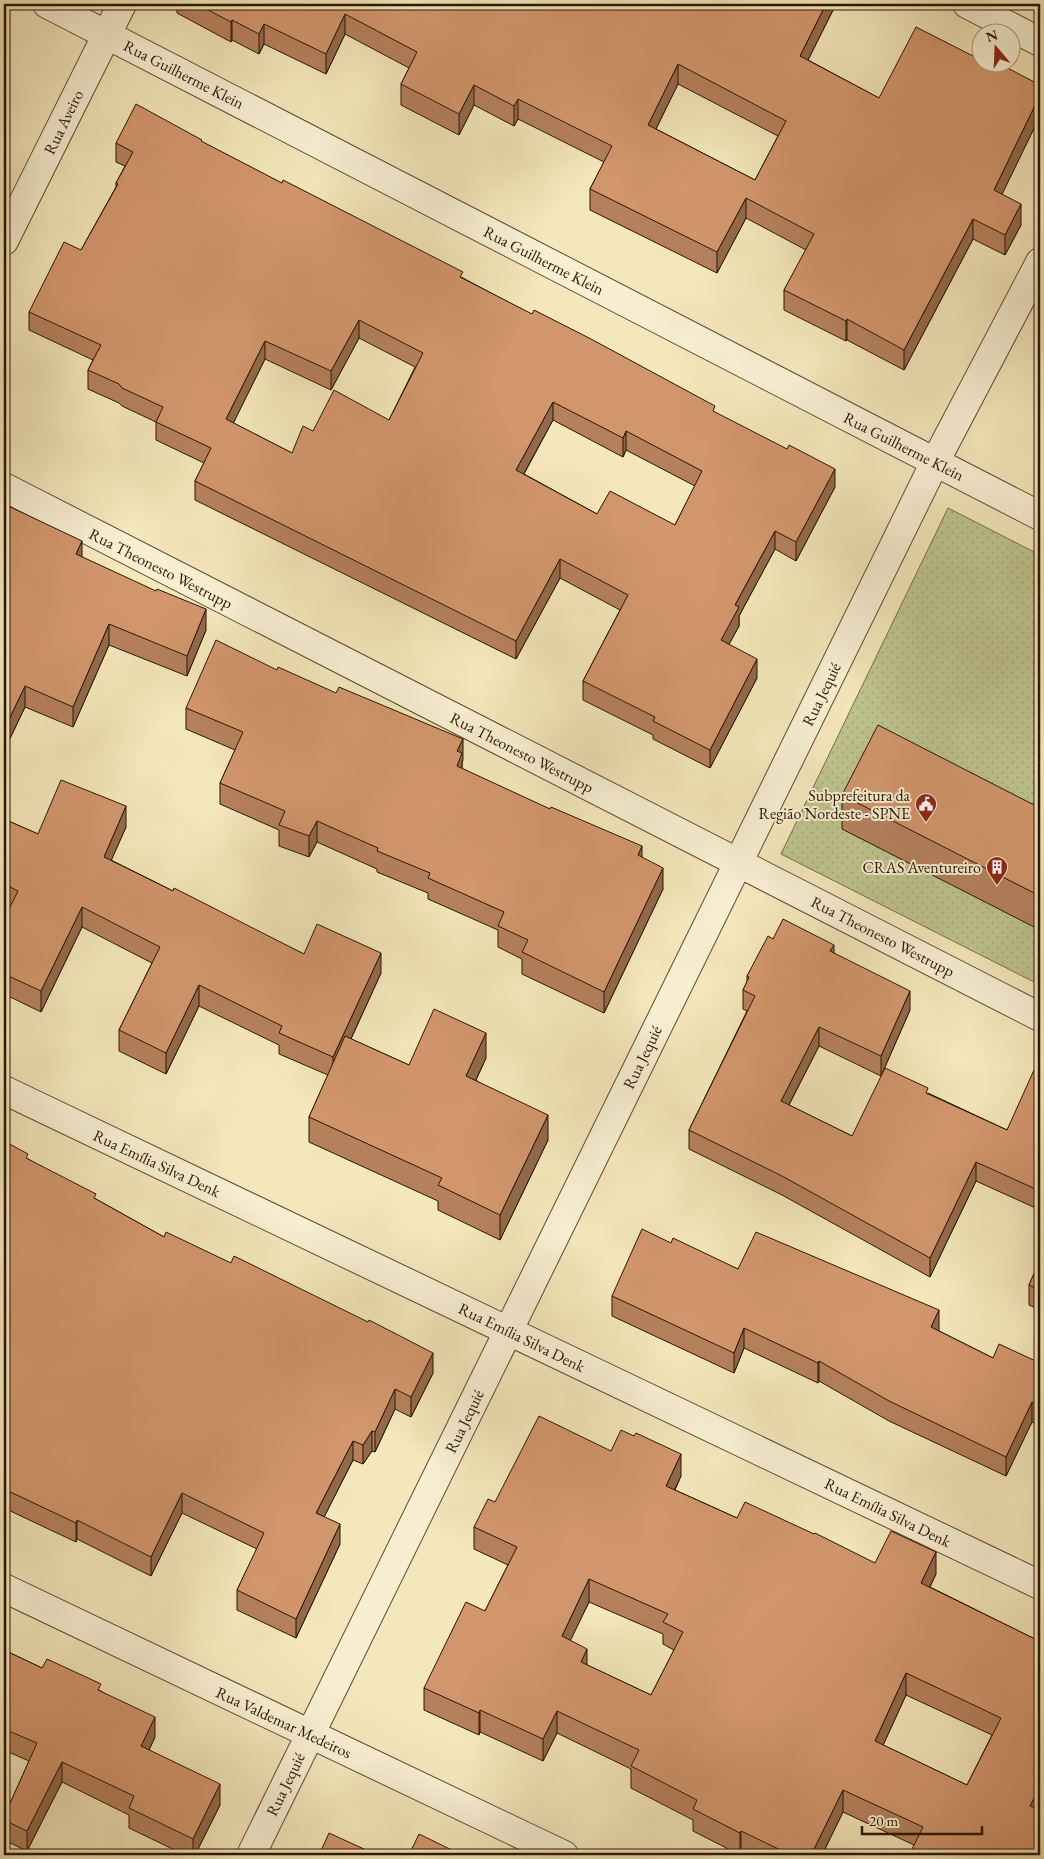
<svg xmlns="http://www.w3.org/2000/svg" width="1044" height="1859" viewBox="0 0 1044 1859" font-family="'EB Garamond',serif">
<style>
.park{fill:url(#park-dots);stroke:#746c48}
.lines{fill:none;stroke-linecap:round;stroke-linejoin:round}
.minor-casing{stroke:#5c4a30;stroke-width:30}
.minor{stroke:#f8efd3;stroke-width:28}
.wall{fill:#b5815d;stroke:#2a1502;fill-rule:evenodd}
.shaded-wall{fill:#93694c;stroke:#2a1502}
.building{fill:#d2966c;stroke:#2a1502;fill-rule:evenodd}
.labels{text-anchor:middle;stroke-width:4;stroke-linejoin:round;paint-order:stroke}
.street-label{font-size:16px;fill:#2a1502;stroke:#f8efd3}
.poi-label{font-size:16px;fill:#2a1502;stroke:#f8efd3;text-anchor:end}
</style>
<defs>
<pattern id="park-dots" width="8" height="8" patternUnits="userSpaceOnUse" patternTransform="scale(1.25)"><rect width="8" height="8" fill="#bec48e"/><path d="M2 2h.1M6 6h.1" fill="none" stroke="#a3a879" stroke-width="1.8" stroke-linecap="round"/></pattern>
</defs>
<rect width="100%" height="100%" fill="#f4e7bb"/>
<filter id="stains"><feTurbulence type="fractalNoise" baseFrequency=".004" numOctaves="4"/><feColorMatrix values="0 0 0 0 .2 0 0 0 0 .09 0 0 0 0 .02 0 0 0 .5 -.17"/></filter>
<radialGradient id="worn" r=".72"><stop offset=".6" stop-color="#630" stop-opacity="0"/><stop offset="1" stop-color="#630" stop-opacity=".3"/></radialGradient>
<path class="park" d="M948,508L1040,555V985L781,854Z"/>
<g class="lines">
<g class="minor-casing">
<g id="minor">
<path d="M47,4L1040,516"/>
<path d="M967,4L1040,42"/>
<path d="M4,241L122,4"/>
<path d="M4,487L1040,1017"/>
<path d="M4,1090L1040,1585"/>
<path d="M4,1588L564,1855"/>
<path d="M251,1855L935,462L1040,262"/>
</g>
</g>
<use href="#minor" class="minor"/>
</g>
<g class="wall">
<path d="M177,4H836L808,60L879,98L1040,116L1001,195L1021,225L1005,255L973,239L904,370L847,340L846,341L784,310V290L806,250L746,218L717,273L590,210V189L604,162L518,119L514,126L474,105L459,135L401,105V84L409,68L345,34L326,74L264,44L259,54L232,40L231,42L177,13ZM678,84L778,136L755,180L656,129Z"/>
<path d="M202,142L463,278L715,413L835,487L796,561L775,549L739,616V626L729,644L757,678L710,768L653,739V735L583,700V681L620,610L560,578L516,659L195,500V481L204,463L156,440V422L122,406L119,403L88,389V370L93,360L29,330V312L81,250L116,187V183L125,166L116,162V143ZM359,338L415,367L389,420L313,431L292,453L233,423L265,359L331,390ZM553,420L623,457L626,450L695,486L675,525L597,514L524,474Z"/>
<path d="M1040,389V429L1037,417V396Z"/>
<path d="M4,504L82,557L206,630L187,676L109,645L73,727L25,707L4,751Z"/>
<path d="M186,708L463,760L462,762V769L642,857L663,889L604,1013L522,974V959L498,947V930L428,899V893L377,872V869L317,842L309,857L279,846V830L220,804V783L235,750L186,729Z"/>
<path d="M842,795L1040,808V930L842,829Z"/>
<path d="M4,819L38,834L126,827L111,860L173,891L304,954L381,973L351,1039L409,1065L486,1058L476,1080L548,1140L500,1240L438,1210V1201L309,1142V1117L328,1075L279,1054V1045L199,1006L166,1074L119,1051V1030L152,963L82,927L41,1012L4,994V919L10,908L4,905Z"/>
<path d="M773,939L834,953L910,1010L881,1076L819,1046L789,1105L852,1136L928,1093L1007,1130L1040,1073V1210L976,1181L930,1277L782,1195L689,1149V1130L747,1011L743,1009V990L747,982V976Z"/>
<path d="M4,1141L28,1159L96,1199L164,1237L433,1373L411,1417L395,1409L375,1452L372,1451L363,1464L353,1460L324,1517L340,1544L296,1638L237,1610V1590L257,1549L182,1513L151,1576L77,1539L76,1542L4,1508Z"/>
<path d="M671,1243L738,1269L939,1330V1331L993,1358L1040,1363V1426L1032,1422L1006,1476L889,1421L819,1381L818,1383L744,1348L734,1373L612,1316V1296Z"/>
<path d="M1040,1260V1310L1029,1305V1285Z"/>
<path d="M611,1451L681,1476L675,1490L737,1518L875,1563L936,1574L930,1587L1039,1641L1040,1638V1808L1039,1810L914,1845L843,1812L822,1855H746L741,1853L740,1855L693,1831V1820L631,1788V1769L557,1733L543,1761L480,1732L479,1735L424,1710V1688L485,1611L508,1565L474,1549V1527L495,1502ZM589,1602L663,1634V1644L674,1650L651,1695L587,1665L570,1640ZM906,1695L992,1735L967,1785L883,1745Z"/>
<path d="M4,1650L42,1668L101,1691L155,1737L149,1750L220,1805L195,1855H185L129,1828V1815L62,1782L27,1851L4,1840V1817L29,1761L4,1750Z"/>
</g>
<g class="shaded-wall">
<path d="M826,4H836L800,76V56Z"/>
<path d="M345,14V34L326,74V54Z"/>
<path d="M232,20V40L231,42V22Z"/>
<path d="M264,24V44L259,54V34Z"/>
<path d="M678,64V84L648,145V125Z"/>
<path d="M7,73V92L4,98V80Z"/>
<path d="M474,85V105L459,135V114Z"/>
<path d="M1040,95V116L994,211V190Z"/>
<path d="M518,99V119L514,126V106Z"/>
<path d="M746,198V218L717,273V252Z"/>
<path d="M1021,204V225L1005,255V235Z"/>
<path d="M973,219V239L904,370V350Z"/>
<path d="M847,319V340L846,341V321Z"/>
<path d="M359,320V338L331,390V371Z"/>
<path d="M265,341V359L226,438V419Z"/>
<path d="M553,402V420L516,488V470Z"/>
<path d="M626,431V450L623,457V438Z"/>
<path d="M835,469V487L796,561V542Z"/>
<path d="M775,531V549L739,616V626L721,659V640L735,605Z"/>
<path d="M82,541V562L76,554Z"/>
<path d="M560,559V578L516,659V641Z"/>
<path d="M206,609V630L187,676V656Z"/>
<path d="M109,624V645L73,727V707Z"/>
<path d="M757,659V678L710,768V750Z"/>
<path d="M25,686V707L4,751V730Z"/>
<path d="M463,739V760L462,762V775L457,788V751Z"/>
<path d="M126,806V827L104,877V857Z"/>
<path d="M317,821V842L309,857V836Z"/>
<path d="M642,846V867L638,855Z"/>
<path d="M663,868V889L604,1013V992Z"/>
<path d="M82,907V927L41,1012V991Z"/>
<path d="M834,945V964L830,951Z"/>
<path d="M381,953V973L333,1078V1057Z"/>
<path d="M199,985V1006L166,1074V1053Z"/>
<path d="M910,991V1010L881,1076V1056Z"/>
<path d="M819,1027V1046L781,1120V1101Z"/>
<path d="M486,1033V1058L466,1101V1076Z"/>
<path d="M548,1115V1140L500,1240V1215Z"/>
<path d="M976,1162V1181L930,1277V1258Z"/>
<path d="M939,1310V1330L931,1347V1327Z"/>
<path d="M744,1328V1348L734,1373V1353Z"/>
<path d="M433,1353V1373L411,1417V1397Z"/>
<path d="M819,1361V1381L818,1383V1363Z"/>
<path d="M395,1389V1409L375,1452V1432Z"/>
<path d="M1032,1402V1422L1006,1476V1457Z"/>
<path d="M372,1431V1451L363,1464V1445Z"/>
<path d="M353,1441V1460L316,1533V1513Z"/>
<path d="M681,1454V1476L666,1508V1486Z"/>
<path d="M182,1493V1513L151,1576V1557Z"/>
<path d="M77,1520V1539L76,1542V1523Z"/>
<path d="M340,1524V1544L296,1638V1619Z"/>
<path d="M936,1552V1574L921,1605V1583Z"/>
<path d="M589,1579V1602L562,1658V1636Z"/>
<path d="M587,1649V1671L581,1662Z"/>
<path d="M906,1673V1695L875,1763V1741Z"/>
<path d="M480,1710V1732L479,1735V1713Z"/>
<path d="M557,1711V1733L543,1761V1739Z"/>
<path d="M155,1717V1737L141,1767V1746Z"/>
<path d="M62,1762V1782L27,1851V1831Z"/>
<path d="M220,1784V1805L195,1855H193V1839Z"/>
<path d="M1040,1786V1808L1030,1828V1806Z"/>
<path d="M843,1790V1812L822,1855H811Z"/>
<path d="M741,1831V1853L740,1855V1833Z"/>
</g>
<g class="building">
<path d="M197,4H826L800,56L879,98L916,27L979,59L982,55V62H996L1040,85V95L994,190L1021,204L1005,235L973,219L904,350L847,319L846,321L784,290L814,234L746,198L717,252L590,189L612,146L518,99L514,106L474,85L459,114L401,84L417,52L345,14L326,54L264,24L259,34L232,20L231,22ZM678,64L786,121L755,180L648,125Z"/>
<path d="M4,71L7,73L4,80Z"/>
<path d="M136,104L202,140L201,141L282,183L283,180L463,272L460,277L532,314L534,310L591,339L715,406L713,411L787,449L789,445L835,469L796,542L775,531L735,605L739,607L721,640L757,659L710,750L653,721L655,717L583,681L628,595L560,559L516,641L195,481L211,448L156,422L163,407L122,388L119,384L88,370L101,345L29,312L64,242L81,250L118,184L116,183L133,152L116,143ZM359,320L423,353L389,420L334,390L313,431L303,426L292,453L226,419L265,341L331,371ZM553,402L623,438L626,431L702,471L675,525L610,491L597,514L516,470Z"/>
<path d="M1040,389V408L1037,396Z"/>
<path d="M4,504L82,541L76,554L156,591L157,589L206,609L187,656L109,624L73,707L25,686L4,730Z"/>
<path d="M216,640L277,670L278,667L336,693L339,687L463,739L457,751L462,753L457,766L550,809L551,807L642,846L638,855L663,868L604,992L522,952L528,940L498,926L504,912L428,878L430,873L377,851L378,848L317,821L309,836L279,825L285,811L220,783L243,732L186,708Z"/>
<path d="M878,725L1040,808V896L842,795Z"/>
<path d="M61,780L126,806L104,857L173,891L174,888L304,954L317,924L381,953L333,1057L279,1033L282,1026L199,985L166,1053L119,1030L160,947L82,907L41,991L4,974V919L18,891L4,884V819L38,834Z"/>
<path d="M783,919L834,945L830,951L910,991L881,1056L819,1027L781,1101L852,1136L885,1068L928,1088L926,1093L1007,1130L1034,1070L1040,1073V1191L976,1162L930,1258L782,1176L689,1130L755,996L743,990L749,977L747,976L768,936L773,939Z"/>
<path d="M434,1009L486,1033L466,1076L548,1115L500,1215L438,1185L442,1178L309,1117L345,1036L409,1065Z"/>
<path d="M4,1141L28,1154L26,1158L96,1194L94,1198L164,1237L166,1232L231,1263L234,1256L368,1322L369,1320L433,1353L411,1397L395,1389L375,1432L372,1431L363,1445L353,1441L316,1513L340,1524L296,1619L237,1590L264,1533L182,1493L151,1557L77,1520L76,1523L4,1489Z"/>
<path d="M642,1229L671,1243L673,1238L738,1269L756,1232L939,1310L931,1327L993,1358L999,1344L1040,1363V1406L1032,1402L1006,1457L889,1401L819,1361L818,1363L744,1328L734,1353L612,1296Z"/>
<path d="M1040,1260V1290L1029,1285Z"/>
<path d="M539,1416L611,1451L621,1430L634,1436L636,1433L681,1454L666,1486L737,1518L745,1502L814,1534L815,1533L875,1563L891,1531L936,1552L921,1583L1039,1641L1040,1638V1786L1030,1806L1040,1810V1855H909L923,1827L843,1790L811,1855H791L741,1831L740,1833L693,1809L697,1800L631,1766L639,1750L557,1711L543,1739L480,1710L479,1713L424,1688L466,1602L485,1611L517,1547L474,1527L488,1499L495,1502ZM589,1579L668,1614L663,1622L683,1632L651,1695L581,1662L587,1649L562,1636ZM906,1673L1001,1718L967,1785L875,1741Z"/>
<path d="M4,1650L42,1668L47,1659L101,1684L98,1690L155,1717L141,1746L220,1784L193,1839L129,1808L134,1796L62,1762L27,1831L4,1820V1817L37,1743L4,1729Z"/>
<path d="M329,1833L377,1855H319Z"/>
<path d="M419,1834L462,1855H409Z"/>
</g>
<defs>
<g id="civic-pin" transform="scale(1.125)"><path d="M0 17L-7.5 6A9.5 9.5 0 1 1 7.5 6Z" fill="#8f2418" stroke="#f8efd3"/><path d="M-.6-6.5H3V-4.5H.6V-3L4-1V1h2V6H-6V1h2V-1L-.6-3ZM-1.2 2.5V6h2.4V2.5Z" fill="#fff"/></g>
<g id="building-pin" transform="scale(1.125)"><path d="M0 17L-7.5 6A9.5 9.5 0 1 1 7.5 6Z" fill="#8f2418" stroke="#f8efd3"/><path d="M-4-6H4V6H1V3H-1V6H-4ZM-2.5-4.3h1.7v1.8h-1.7ZM.8-4.3h1.7v1.8H.8ZM-2.5-1h1.7V.8h-1.7ZM.8-1h1.7V.8H.8Z" fill="#fff"/></g>
</defs>
<g fill-rule="evenodd">
<use href="#civic-pin" x="926" y="804"/>
<use href="#building-pin" x="997" y="867"/>
</g>
<g class="labels">
<g class="street-label">
<text transform="translate(184 74) rotate(27)" y="6">Rua Guilherme Klein</text>
<text transform="translate(63 122) rotate(-64)" y="6">Rua Aveiro</text>
<text transform="translate(544 260) rotate(27)" y="6">Rua Guilherme Klein</text>
<text transform="translate(904 446) rotate(27)" y="6">Rua Guilherme Klein</text>
<text transform="translate(161 568) rotate(27)" y="6">Rua Theonesto Westrupp</text>
<text transform="translate(821 694) rotate(-64)" y="6">Rua Jequié</text>
<text transform="translate(522 752) rotate(27)" y="6">Rua Theonesto Westrupp</text>
<text transform="translate(883 936) rotate(27)" y="6">Rua Theonesto Westrupp</text>
<text transform="translate(642 1057) rotate(-64)" y="6">Rua Jequié</text>
<text transform="translate(157 1163) rotate(25)" y="6">Rua Emília Silva Denk</text>
<text transform="translate(522 1337) rotate(26)" y="6">Rua Emília Silva Denk</text>
<text transform="translate(464 1421) rotate(-64)" y="6">Rua Jequié</text>
<text transform="translate(888 1512) rotate(26)" y="6">Rua Emília Silva Denk</text>
<text transform="translate(284 1722) rotate(25)" y="6">Rua Valdemar Medeiros</text>
<text transform="translate(285 1784) rotate(-64)" y="6">Rua Jequié</text>
</g>
<g class="poi-label">
<text x="910" y="801">Subprefeitura da<tspan x="910" dy="18">Região Nordeste - SPNE</tspan></text>
<text x="981" y="873">CRAS Aventureiro</text>
</g>
</g>
<rect width="1044" height="1859" fill="none" stroke="#f4e7bb" stroke-width="20"/>
<rect x="5" y="5" width="1034" height="1849" fill="none" stroke="#2a1502" stroke-width="2.5"/>
<rect x="10" y="10" width="1024" height="1839" fill="none" stroke="#2a1502"/>
<g transform="translate(996 48) rotate(341)"><circle r="24" fill="#f8efd3" stroke="#a6987f"/>
<path d="M0-4L9 19L0 12L-9 19Z" fill="#8f2418"/>
<text y="-8" font-size="14" font-weight="bold" text-anchor="middle" fill="#2a1502">N</text>
</g>
<path d="M862 1826v8h120v-8" fill="none" stroke="#2a1502" stroke-width="2.5"/>
<text x="869" y="1826" font-size="15" fill="#2a1502" stroke="#f8efd3" stroke-width="4" paint-order="stroke">20 m</text>
<rect width="100%" height="100%" filter="url(#stains)"/>
<rect width="100%" height="100%" fill="url(#worn)"/>
</svg>
